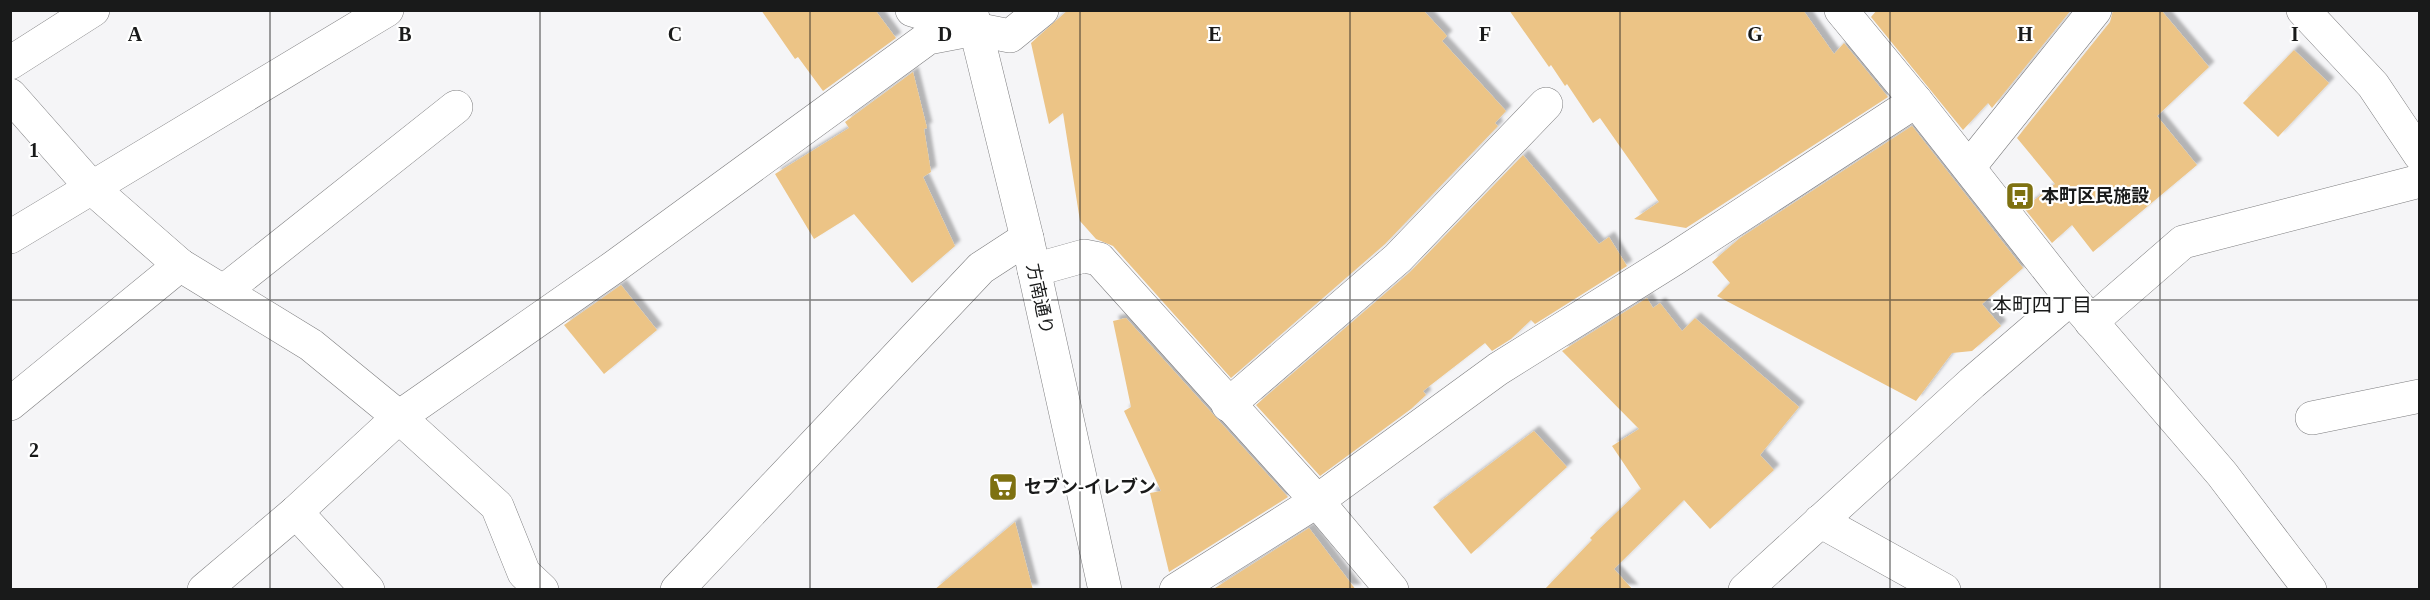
<svg xmlns="http://www.w3.org/2000/svg" width="2430" height="600" viewBox="0 0 2430 600" font-family="'Times New Roman','Noto Sans JP',serif">
<style>
.building{fill:#ecc486;filter:url(#shadow)}
.lines{fill:none;stroke-linecap:round;stroke-linejoin:round}
.minor-casing{stroke:#7d7d7f;stroke-width:34}
.major-casing{stroke:#7d7d7f;stroke-width:34}
.minor{stroke:#fff;stroke-width:33}
.major{stroke:#fff;stroke-width:33}
.grid{fill:none;stroke:#191a1a;stroke-width:1.5;stroke-opacity:0.55}
.labels{text-anchor:middle;stroke-width:4.5;stroke-linejoin:round;paint-order:stroke}
.poi-label{font-size:18px;font-weight:bold;fill:#191a1a;stroke:#fff;text-anchor:start}
.street-label{font-size:18px;fill:#191a1a;stroke:#fff}
.neighbourhood-label{font-size:20px;fill:#191a1a;stroke:#fff}
.grid-label{font-size:20px;text-anchor:middle;font-weight:bold;fill:#191a1a;stroke:#fff;stroke-width:4.5;stroke-linejoin:round;paint-order:stroke}
</style>
<defs>
<filter id="shadow"><feDropShadow dx="5.5" dy="-5.5" stdDeviation="1.5" flood-color="#0004"/></filter>
</defs>
<rect width="100%" height="100%" fill="#f5f5f7"/>
<g class="building">
<path d="M761,10H875L896,38L823,91L798,57L795,59Z"/>
<path d="M1068,10H1423L1447,36L1442,41L1506,111L1495,123L1498,126L1385,244L1231,378L1113,246L1096,239L1080,221L1063,113L1049,124L1031,43Z"/>
<path d="M1509,10H1803L1834,54L1844,43L1888,97L1686,228L1634,219L1659,202L1600,118L1593,123L1567,84L1565,86L1551,65L1549,67Z"/>
<path d="M1877,10H2071L1992,108L1988,103L1963,130L1871,17Z"/>
<path d="M2113,10H2161L2209,67L2157,116L2197,165L2093,252L2072,225L2052,243L2024,208L2055,184L2017,138L2110,22Z"/>
<path d="M2294,50L2329,83L2278,137L2243,103Z"/>
<path d="M913,72L927,128L924,129L931,172L923,177L955,246L912,283L854,214L814,239L775,174L849,128L845,122Z"/>
<path d="M1912,126L2023,268L1982,304L2001,326L1972,351L1952,353L1916,401L1717,296L1730,283L1712,262L1740,238Z"/>
<path d="M1523,155L1599,244L1609,237L1627,266L1535,324L1531,320L1511,339L1492,351L1485,343L1423,391L1426,395L1411,409L1320,476L1256,405L1410,272Z"/>
<path d="M621,285L657,330L604,374L564,325Z"/>
<path d="M1647,298L1653,308L1660,303L1682,331L1695,318L1799,407L1760,455L1774,470L1710,529L1684,500L1614,569L1633,590H1544L1592,540L1590,538L1641,489L1612,446L1639,429L1562,351Z"/>
<path d="M1126,318L1288,497L1169,572L1150,493L1161,491L1124,411L1131,407L1113,321Z"/>
<path d="M1534,431L1567,467L1471,554L1433,507Z"/>
<path d="M1015,522L1033,590H934Z"/>
<path d="M1309,528L1356,590H1212Z"/>
</g>
<g class="lines">
<g class="minor-casing">
<g id="minor">
<path d="M912,10L975,29L1010,36L1042,10"/>
<path d="M1841,10L1916,101L2071,298L2222,474L2310,590"/>
<path d="M2303,10L2373,85L2420,155"/>
<path d="M10,63L93,10"/>
<path d="M10,95L93,189L180,265L311,345L399,417L497,506L524,573L542,590"/>
<path d="M1969,167L2095,10"/>
<path d="M10,237L387,10"/>
<path d="M1034,270L1084,256L1099,259L1317,501L1392,590"/>
<path d="M224,291L456,107"/>
<path d="M2091,322L2183,242L2420,181"/>
<path d="M10,404L180,265"/>
<path d="M1228,405L1398,258L1546,104"/>
<path d="M2312,418L2420,396"/>
<path d="M296,512L368,590"/>
<path d="M1820,521L1944,590"/>
<path d="M204,590L296,512L399,417L614,267L928,38L975,29"/>
<path d="M677,590L981,268L1027,238"/>
<path d="M1176,590L1317,501L1498,369L1674,259L1916,101"/>
<path d="M1745,590L1972,383L2071,298"/>
</g>
</g>
<g class="major-casing">
<path id="major" d="M971,10L1027,238L1105,590"/>
</g>
<use href="#minor" class="minor"/>
<use href="#major" class="major"/>
</g>
<path class="grid" d="M270,10V590M540,10V590M810,10V590M1080,10V590M1350,10V590M1620,10V590M1890,10V590M2160,10V590M10,300H2420"/>
<defs>
<g id="bus-square" transform="scale(1.5)"><rect x="-9" y="-9" width="18" height="18" rx="4" fill="#7e7111" stroke="#fff"/><path d="M-5-6H5V4H4V6H2V4H-2V6H-4V4H-5ZM-3.5-4V0h7V-4ZM-3.5 1.2v1.5H-2V1.2ZM2 1.2v1.5H3.5V1.2Z" fill="#fff"/></g>
<g id="supermarket-square" transform="scale(1.5)"><rect x="-9" y="-9" width="18" height="18" rx="4" fill="#7e7111" stroke="#fff"/><path d="M-6-5.5h2.5l.6 2H6L4.5 2H-2.5L-4.4-4H-6ZM-1.5 3.2a1.3 1.3 0 1 0 .1 0ZM3 3.2a1.3 1.3 0 1 0 .1 0Z" fill="#fff"/></g>
</defs>
<g fill-rule="evenodd">
<use href="#bus-square" x="2020" y="196"/>
<use href="#supermarket-square" x="1003" y="487"/>
</g>
<g class="labels">
<g class="poi-label">
<text x="2041" y="202">本町区民施設</text>
<text x="1024" y="493">セブン-イレブン</text>
</g>
<g class="street-label">
<text transform="translate(1040 299) rotate(78)" y="6">方南通り</text>
</g>
<g class="neighbourhood-label">
<text x="2042" y="312">本町四丁目</text>
</g>
</g>
<g class="grid-label">
<text x="135" y="41">A</text>
<text x="405" y="41">B</text>
<text x="675" y="41">C</text>
<text x="945" y="41">D</text>
<text x="1215" y="41">E</text>
<text x="1485" y="41">F</text>
<text x="1755" y="41">G</text>
<text x="2025" y="41">H</text>
<text x="2295" y="41">I</text>
<text x="34" y="157">1</text>
<text x="34" y="457">2</text>
</g>
<rect width="2430" height="600" fill="none" stroke="#191a1a" stroke-width="24"/>
</svg>
